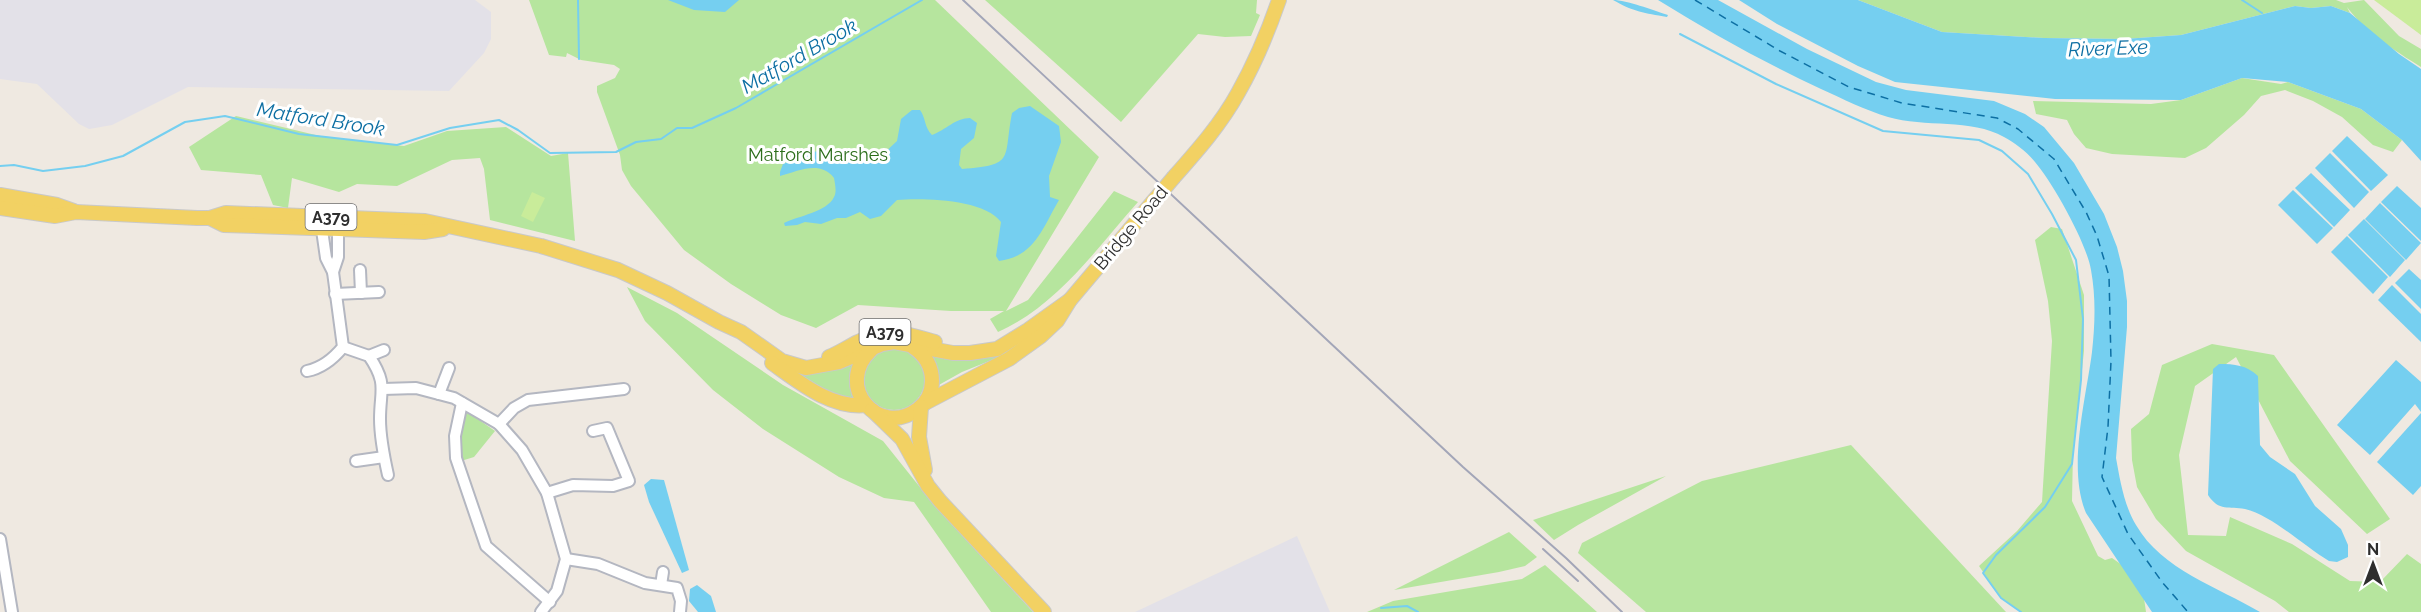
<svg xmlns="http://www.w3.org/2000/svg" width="2421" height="612" viewBox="0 0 2421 612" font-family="Raleway,sans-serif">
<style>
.industrial{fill:#e3e1e8}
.green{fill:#b6e59e}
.pitch{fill:#c9ec9a}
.water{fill:#75cff0}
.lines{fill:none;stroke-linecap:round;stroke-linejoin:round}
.stream{stroke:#75cff0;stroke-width:2}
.ferry{stroke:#0d6fa3;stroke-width:1.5;stroke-dasharray:8 6;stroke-linecap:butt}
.minor-casing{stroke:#b4b7c1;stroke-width:14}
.major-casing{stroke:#c9c9c9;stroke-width:16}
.minor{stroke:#fff;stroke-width:10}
.major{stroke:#f2d163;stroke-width:14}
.rail{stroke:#a3a6b8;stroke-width:2}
.major-bridge-casing{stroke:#c9c9c9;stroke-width:16;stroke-linecap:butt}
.major-bridge{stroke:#f2d163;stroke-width:14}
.labels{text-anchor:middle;stroke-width:6;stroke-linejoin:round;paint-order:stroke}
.shield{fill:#fff;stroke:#6d6d6d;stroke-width:1.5}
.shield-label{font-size:16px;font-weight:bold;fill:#2e2e2e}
.park-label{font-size:18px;fill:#2c6e1b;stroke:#fff}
.street-label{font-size:18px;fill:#2e2e2e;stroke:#fff}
.water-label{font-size:20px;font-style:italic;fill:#0d6fa3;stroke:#fff}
</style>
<rect width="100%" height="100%" fill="#efe9e1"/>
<g class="industrial">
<path d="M0,0H475L491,12V39L484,53L449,91L188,87L112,125L89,129L79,124L37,84L0,79Z"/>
<path d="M1297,536L1330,612H1135Z"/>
</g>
<g class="green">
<path d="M529,0H935L1099,157L1006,311L1028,300L1114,191L1138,202C1097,248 1057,306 998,332L990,319L1004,311H951L858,305L816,328L781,315L731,284L684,250L631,186L622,170L620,155L597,92V86L615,78L620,69L614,65L581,60L567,53L566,57L549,55Z"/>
<path d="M985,0H1257L1256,13L1260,15L1251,36L1225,37L1198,34L1121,122Z"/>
<path d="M1858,0H2336L2344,3L2364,0L2399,36L2421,49V67C2394,50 2366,33 2347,7L2350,13L2331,6L2311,8L2295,6L2181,35L2124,39L2044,38L1942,32Z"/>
<path d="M2242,78L2281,84L2288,82L2361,109L2402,140L2393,152L2373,145L2342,117L2313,101L2285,90L2261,96L2244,115L2206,148L2185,158L2112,154L2086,148L2074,134L2067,120L2036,114L2033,101L2151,104L2181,100Z"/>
<path d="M236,116L324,137L404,146L447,131L506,127L551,156L568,153L575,241L490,220L484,169L480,158L452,160L397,186L357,184L339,192L292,178L288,208L273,205L261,175L201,170L189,147Z"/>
<path d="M2051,227L2062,229L2084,295V351L2073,451L2072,501L2098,556L2105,560L2112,558C2136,574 2143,584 2146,612H2021L2001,598L1979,566L2017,531L2042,502L2052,341L2048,301L2035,240Z"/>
<path d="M627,287L677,313L783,385L883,441L935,506L1033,612H991L914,502L884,498L839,477L763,429L713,390L645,321Z"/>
<path d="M2212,344L2274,355L2390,519L2367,534L2290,461L2236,357L2195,386L2179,455L2188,535L2226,536L2230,517L2292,544L2350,581L2380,582L2407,554L2421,564V612H2289L2275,601L2186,551L2156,519L2137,487L2132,460L2131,429L2149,414L2162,365Z"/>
<path d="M1011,346L1014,351L962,372L937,386L935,364L932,356Z"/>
<circle cx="894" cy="379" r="31"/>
<path d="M855,360L851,379L854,400L833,394L796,372L798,369Z"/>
<path d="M469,413L495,431L474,457L461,461L459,435L465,414Z"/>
<path d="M1851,445L2006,612H1646L1578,553L1582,543L1702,481Z"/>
<path d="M1666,476L1578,525L1554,540L1533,520Z"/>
<path d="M1509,532L1537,557L1525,566L1499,572L1394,590Z"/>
<path d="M1545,565L1597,612H1367L1393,601L1522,579Z"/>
</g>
<g class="pitch">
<path d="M2374,0H2421V35Z"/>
<path d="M532,192L545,198L533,222L521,216Z"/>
</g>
<g class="water">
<path d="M668,0H739L725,12L694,10Z"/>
<path d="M1613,0C1627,0 1652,10 1668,15L1667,17C1644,13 1634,12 1613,0Z"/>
<path d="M1658,0H1718L1807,49L1876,82L1906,90L1994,101L2025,114L2044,127L2074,163L2104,214L2117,247L2123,271L2127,301V327L2116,458C2120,480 2124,505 2136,525C2162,570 2218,587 2260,612H2152L2086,513C2067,468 2086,399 2092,352C2095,325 2096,297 2091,270C2087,244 2053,183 2035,162C2027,152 2015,143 2004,137C1971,118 1925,128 1888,117C1865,110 1843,99 1821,89C1765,63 1711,33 1658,0Z"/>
<path d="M1739,0H1858L1942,32L2044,38L2124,39L2181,35L2295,6L2311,8L2331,6L2350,13L2399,54L2421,69V161L2402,140L2361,109L2288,82L2242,78L2181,100L2055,99L1895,82L1858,66L1777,24Z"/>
<path d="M1030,106L1059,126L1061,142L1049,176L1050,197L1059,200C1042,229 1035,256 999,261L996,256L1001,222C984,199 923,198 897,200L881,216L870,219L860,212L846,218H837L821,224L805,222L797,225L785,226L784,223C798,216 827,212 834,197C837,192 835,184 834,178C820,160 799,171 780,176V172L783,164L808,152L839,150L847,155L881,156L897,141L901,119L912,110H920C926,118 924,127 932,135C946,130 955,118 970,118L977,123L974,138L961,149L959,165L962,169C1016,165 1003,159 1012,113L1019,108Z"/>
<path d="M2347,136L2388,175L2371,191L2332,151Z"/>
<path d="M2330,153L2369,192L2354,208L2315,168Z"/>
<path d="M2311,173L2350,210L2334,227L2295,188Z"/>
<path d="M2397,186L2421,208V241L2381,202Z"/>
<path d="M2293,190L2333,228L2317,244L2278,205Z"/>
<path d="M2380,203L2421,243L2406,260L2365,219Z"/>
<path d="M2364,219L2405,260L2390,277L2348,235Z"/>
<path d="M2347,236L2388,277L2373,294L2331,252Z"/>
<path d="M2409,269L2421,280V309L2395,283Z"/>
<path d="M2392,285L2421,314V342L2378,300Z"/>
<path d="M2396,360L2421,382V412L2415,404L2370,455L2337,425Z"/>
<path d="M2219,364C2235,364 2246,365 2258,376L2260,445L2270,457L2295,474L2315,506L2341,529L2348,545V557L2337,562L2329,561C2304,546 2273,516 2245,509C2229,506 2219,512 2208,495L2213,369Z"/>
<path d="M2421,413V486L2413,495L2377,462Z"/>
<path d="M651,479L664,480L689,570L682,573L649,502L644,485Z"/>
<path d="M697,585L711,596L716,612H698L689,601L690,589Z"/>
</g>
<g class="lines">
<g class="stream">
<path d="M578,0L579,59"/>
<path d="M2242,0L2262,13"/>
<path d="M1680,34L1776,84L1883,131L1979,140L2002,151L2028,174L2052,214L2076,260L2083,319L2081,380L2072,464L2045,507L1996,555L1983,573L2001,598L2021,612"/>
<path d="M0,166L14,165L43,171L85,166L123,156L185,122L225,116L299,134L397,145L450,128L499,120L518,130L550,153L616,152L636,142L661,139L677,128H692L736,108L922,0"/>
<path d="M1381,608L1407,606L1418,612"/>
</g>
<path class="ferry" d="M1695,0L1780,51L1849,87L1902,103L1997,118L2018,129L2054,159L2086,212L2097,236L2109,276L2111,361L2108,427L2102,477L2128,534L2162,582L2188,612"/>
<g class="minor-casing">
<g id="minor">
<path d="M360,270L361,293"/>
<path d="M333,272L338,257V222"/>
<path d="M335,294L379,292"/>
<path d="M343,347L369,356C388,384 380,390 380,419C380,438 384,457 388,475"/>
<path d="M369,356L384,350"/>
<path d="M307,371C322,368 334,358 343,347L333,272L326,258L321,223"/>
<path d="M383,389L416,388L454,398L499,424L522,450L547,493L566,559L557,591L541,612"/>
<path d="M439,394L449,368"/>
<path d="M462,403L455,436L456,458L486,546L550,602"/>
<path d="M499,424L514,408L528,400L624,389"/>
<path d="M356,461L384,457"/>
<path d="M547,493L573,485L613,486L629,481L607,428L593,431"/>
<path d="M0,539L12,612"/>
<path d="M566,559L598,564L645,583L677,588L681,601L680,612"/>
<path d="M661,585L663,572"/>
</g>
</g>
<g class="major-casing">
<g id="major">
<path d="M1174,177C1197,151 1221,124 1238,93C1255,63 1268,32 1279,0"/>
<path d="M0,195L57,205L74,211"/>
<path d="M0,208L55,216L76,212L197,218H210L226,213L425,221L541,246L618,270L667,293L719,322L741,332L782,361L806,368L839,362L882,344L894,342L953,353H970L997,349L1028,330L1070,300"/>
<path d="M210,218L224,225L424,232L443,229"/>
<path d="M871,350C833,386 879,439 918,409C927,403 932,392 932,381C932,366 925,355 913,347"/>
<path d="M829,357C839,353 848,347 858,342C888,326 904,333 935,342"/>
<path d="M772,363C799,382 831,409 866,405"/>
<path d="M925,403L1009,359L1041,336L1057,321L1070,300L1152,203"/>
<path d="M921,407L919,437L925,470"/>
<path d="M872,410L902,439L928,486L940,501L1044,612"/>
</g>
</g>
<use href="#minor" class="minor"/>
<use href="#major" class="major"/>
<g class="rail">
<path d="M963,0L1463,467L1566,558L1622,612"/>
<path d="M1543,549L1578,581"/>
</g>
<g class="major-bridge-casing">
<path id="major-bridge" d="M1152,203L1174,177"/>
</g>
<use href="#major-bridge" class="major-bridge"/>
</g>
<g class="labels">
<g class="shield">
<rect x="305.5" y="204" width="51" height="26" rx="4.5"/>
<rect x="859.5" y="319" width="51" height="26" rx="4.5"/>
</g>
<g class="shield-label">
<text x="331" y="223">A379</text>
<text x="885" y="338">A379</text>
</g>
<g class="park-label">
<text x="818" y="161">Matford Marshes</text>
</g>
<g class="street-label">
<text transform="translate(1131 228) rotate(-50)" y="6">Bridge Road</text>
</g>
<g class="water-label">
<text transform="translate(2108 48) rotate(-2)" y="7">River Exe</text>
<text transform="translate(799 56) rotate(-30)" y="7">Matford Brook</text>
<text transform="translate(321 119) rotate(9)" y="7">Matford Brook</text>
</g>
</g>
<g transform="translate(2373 564)" stroke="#ffffff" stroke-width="4.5" paint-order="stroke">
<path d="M0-4.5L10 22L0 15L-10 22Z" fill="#2e2e2e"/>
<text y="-9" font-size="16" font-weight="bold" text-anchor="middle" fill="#2e2e2e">N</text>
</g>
</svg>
